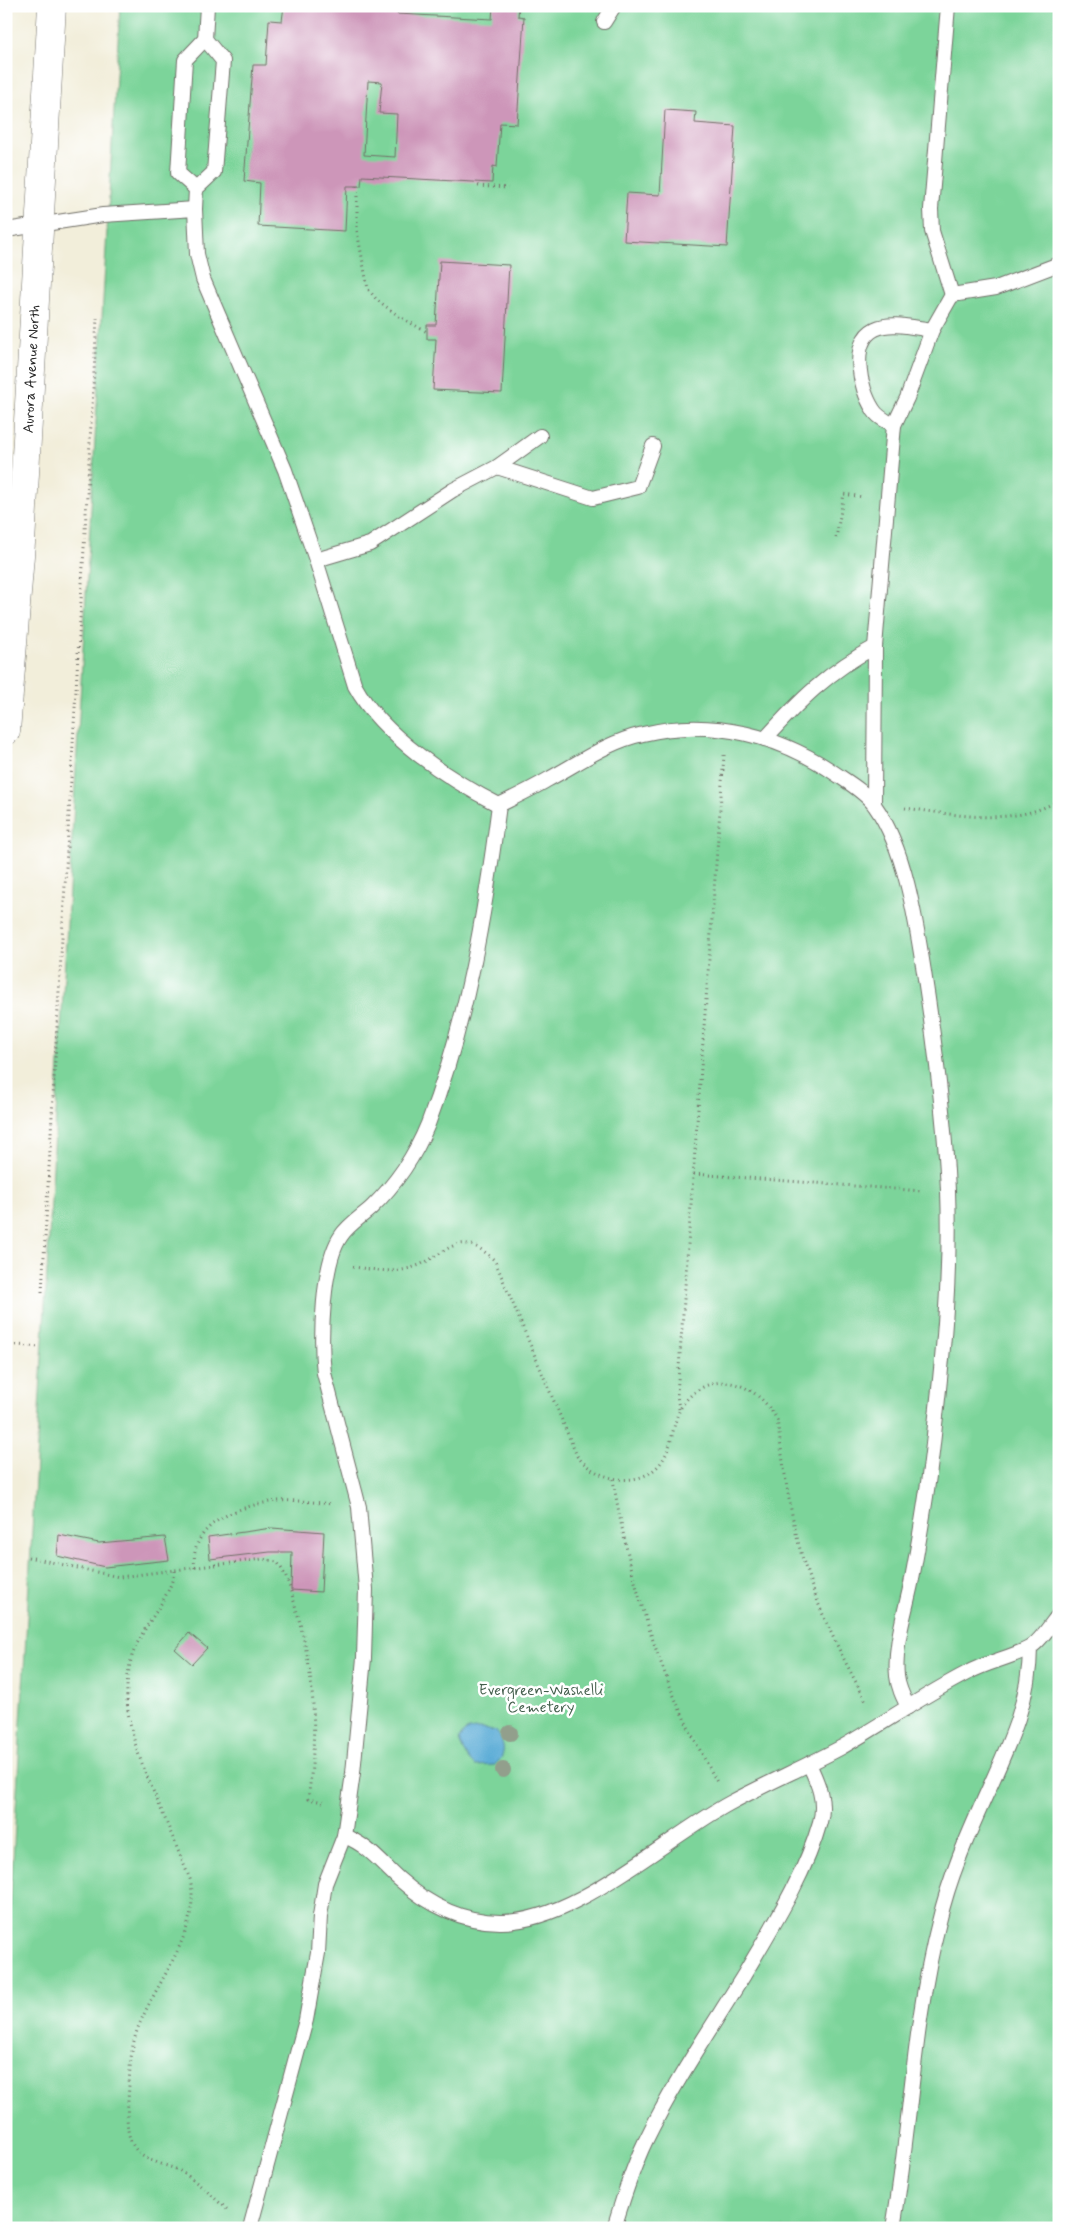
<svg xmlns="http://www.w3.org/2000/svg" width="1065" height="2234" viewBox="0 0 1065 2234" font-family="Mynerve,sans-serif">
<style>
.green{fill:#7bd49a;stroke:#538062}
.water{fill:#5dadd7;stroke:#446c81}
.building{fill:#cd96b9;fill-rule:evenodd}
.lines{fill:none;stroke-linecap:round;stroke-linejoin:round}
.service-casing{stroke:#716f68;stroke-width:16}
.trunk-casing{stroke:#716f68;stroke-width:29}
.path{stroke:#716f68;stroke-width:3;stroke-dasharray:1 4;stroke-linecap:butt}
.service{stroke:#fff;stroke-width:14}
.trunk{stroke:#fff;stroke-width:28}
.tree{fill:#929f8c}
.labels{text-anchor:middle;stroke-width:5;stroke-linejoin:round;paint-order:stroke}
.street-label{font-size:15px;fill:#2b2b2b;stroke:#fff}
.park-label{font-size:15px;fill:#435e4c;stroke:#fff}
</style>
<rect width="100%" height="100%" fill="#fff"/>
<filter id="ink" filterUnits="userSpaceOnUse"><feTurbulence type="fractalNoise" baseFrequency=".02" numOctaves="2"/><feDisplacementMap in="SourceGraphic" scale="10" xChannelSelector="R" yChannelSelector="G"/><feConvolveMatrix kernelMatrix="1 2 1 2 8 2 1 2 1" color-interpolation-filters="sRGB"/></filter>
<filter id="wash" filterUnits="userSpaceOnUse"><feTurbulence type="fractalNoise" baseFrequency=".0096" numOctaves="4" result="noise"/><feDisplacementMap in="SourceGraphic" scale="20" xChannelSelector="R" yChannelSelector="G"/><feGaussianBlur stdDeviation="1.12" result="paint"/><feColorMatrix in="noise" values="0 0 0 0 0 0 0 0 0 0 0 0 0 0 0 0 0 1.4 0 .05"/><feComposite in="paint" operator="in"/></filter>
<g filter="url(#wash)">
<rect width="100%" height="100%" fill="#f2eeda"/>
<path class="green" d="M120,6H1059V2228H6V1982Z"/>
<path class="water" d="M482,1729L496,1731C505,1744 507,1754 495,1765L475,1766C466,1758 462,1750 459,1739C464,1729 472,1729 482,1729Z"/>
<g id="blocks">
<g class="building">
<path d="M284,6H398L397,14L492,19L493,6H519L518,16L524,17L517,124L500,123L497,167L493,166L492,183L362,176L361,186H347L345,231L258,226L260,183L244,181L253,65H266L269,20L282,21ZM368,81L382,82L379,113L397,114L395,157L364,155Z"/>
<path d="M665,110L696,112L695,123L735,126L727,247L624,241L627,193L660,195Z"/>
<path d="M440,261L509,265L502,393L433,390L436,339H427V325H436Z"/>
<path d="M272,1528L324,1532L321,1592L291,1590L292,1552H270L210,1559L208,1537Z"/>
<path d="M59,1535L99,1543L165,1537L169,1560L105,1567L57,1556Z"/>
<path d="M189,1633L207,1648L192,1664L175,1649Z"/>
</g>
</g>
</g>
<g filter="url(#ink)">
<use href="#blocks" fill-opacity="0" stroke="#716f68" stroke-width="1"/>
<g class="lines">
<g class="service-casing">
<g id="service">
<path d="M948,6L931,209L932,231L952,295"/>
<path d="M604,22L614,6"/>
<path d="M196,189L178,173L185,60L205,39L207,6"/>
<path d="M195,209L196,189L214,172L223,61L205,39"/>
<path d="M6,230L103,215L195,209L197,254L203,279L285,470L316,560L355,686C382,736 450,780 499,805"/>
<path d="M952,295L996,288L1059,264"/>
<path d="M894,425C886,421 877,417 873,409C860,389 849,342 875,329C891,321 915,328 932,330"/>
<path d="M497,467L593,498L638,487L653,446"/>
<path d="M316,560L370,544L453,490L497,467L540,436"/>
<path d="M765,739C798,702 830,670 875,647"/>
<path d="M874,803L875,647L894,425L907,398L932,330L952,295"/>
<path d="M499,805C515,797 532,789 547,780C579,763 607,742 643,734C712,717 782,736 839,776C851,784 867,794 875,806C905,848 916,921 924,972C935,1044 945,1117 948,1191C951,1269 944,1348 935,1425C930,1478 921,1531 911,1584C905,1613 894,1645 897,1676C898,1687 903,1697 908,1707"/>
<path d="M344,1836C368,1845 380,1862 399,1879C427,1904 462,1922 500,1922C575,1923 665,1838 730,1803C767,1783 805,1767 842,1747C884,1723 924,1695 967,1673C987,1662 1010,1658 1029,1648C1040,1642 1051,1624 1059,1614"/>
<path d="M250,2228L306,2020L318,1953L320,1916L325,1884L344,1836L353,1773L364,1658L366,1589L359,1507L324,1373C320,1340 322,1263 341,1236C348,1225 361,1217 371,1208C396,1184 415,1156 428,1124C467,1022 485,913 499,805"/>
<path d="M614,2228C623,2199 632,2169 645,2142C673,2084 710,2030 744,1975C772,1927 805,1876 820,1822C826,1801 818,1783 809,1764"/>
<path d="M893,2228C911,2126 913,2022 939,1922C949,1878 968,1835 986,1795C1008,1746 1030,1702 1030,1648"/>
</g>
</g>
<g class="trunk-casing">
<path id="trunk" d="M6,731L21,543L52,6"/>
</g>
<g class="path">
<path d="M357,186V231L368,289L377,300L400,317L427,332"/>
<path d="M478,186L508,188"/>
<path d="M836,538L844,494L863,497"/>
<path d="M905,808C954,814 1013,828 1059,800"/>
<path d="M694,1174L922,1191"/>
<path d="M353,1267C371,1269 390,1273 407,1269C446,1260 455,1222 495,1261L577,1456C599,1484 649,1491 666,1454C674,1438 673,1417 684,1403C713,1366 758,1383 777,1420C784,1468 790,1517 804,1563C819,1613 843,1658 867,1703"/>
<path d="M42,1292L97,318"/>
<path d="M6,1344L40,1347"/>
<path d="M679,1409L677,1395L724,755"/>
<path d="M613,1479C625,1554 645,1626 674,1696C686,1725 702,1754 717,1782"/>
<path d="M28,1557L119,1577L262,1559L277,1562C288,1576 292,1595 297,1612C315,1677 318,1732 308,1799L323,1802"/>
<path d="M195,1568C188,1526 235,1507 270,1502C290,1499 311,1502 332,1504"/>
<path d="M174,1571C172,1597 141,1627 132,1656C118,1706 135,1749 155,1795C167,1823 178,1851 190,1879C202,1928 158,1980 140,2023C129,2048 130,2075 128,2101C127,2119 125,2138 138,2152C146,2162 170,2165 182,2172C199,2183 214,2198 229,2211"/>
</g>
<use href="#service" class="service"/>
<use href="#trunk" class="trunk"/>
</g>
<g class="tree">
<circle cx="510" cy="1733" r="8"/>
<circle cx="503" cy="1770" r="8"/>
</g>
</g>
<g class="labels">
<g class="street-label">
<text transform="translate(31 369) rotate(-87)" y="5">Aurora Avenue North</text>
</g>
<g class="park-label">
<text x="541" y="1695">Evergreen-Washelli<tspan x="541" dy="17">Cemetery</tspan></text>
</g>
</g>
<rect width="1065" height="2234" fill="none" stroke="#fff" stroke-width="25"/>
</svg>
